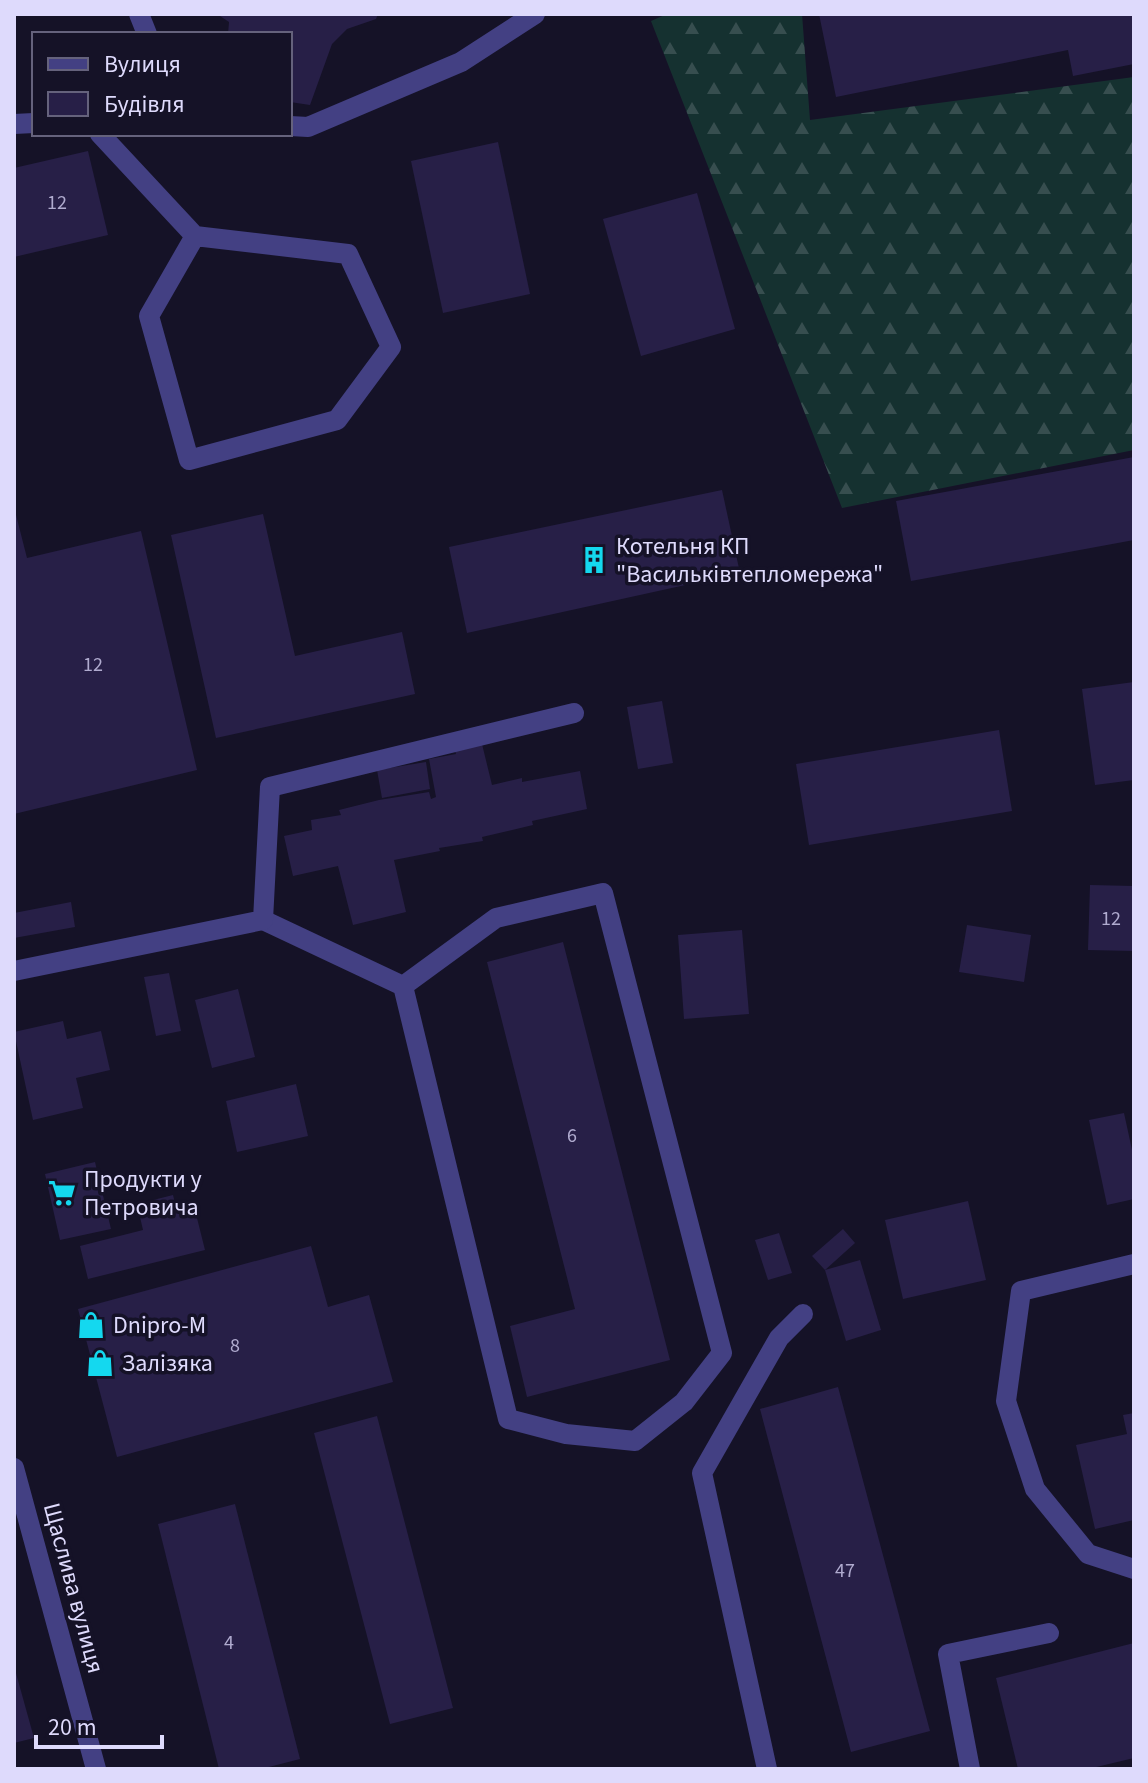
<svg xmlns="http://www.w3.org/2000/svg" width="1148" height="1783" viewBox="0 0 1148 1783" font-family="'Source Sans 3',sans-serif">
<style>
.forest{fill:url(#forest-firs)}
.building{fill:#271f47}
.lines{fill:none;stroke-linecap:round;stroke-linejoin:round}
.service{stroke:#434083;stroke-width:20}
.minor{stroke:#434083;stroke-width:20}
.labels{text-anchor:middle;stroke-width:7;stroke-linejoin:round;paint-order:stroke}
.number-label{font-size:20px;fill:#b0abcf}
.poi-label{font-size:24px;fill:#dedafc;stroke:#151227;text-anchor:start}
.street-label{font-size:24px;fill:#dedafc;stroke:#151227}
</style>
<defs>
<pattern id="forest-firs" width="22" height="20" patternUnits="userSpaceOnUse" patternTransform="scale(2)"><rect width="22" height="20" fill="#153130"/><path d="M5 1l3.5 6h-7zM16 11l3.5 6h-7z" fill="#374e4f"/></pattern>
</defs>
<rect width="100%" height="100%" fill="#151227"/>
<path class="forest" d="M667,14H802L810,120L1134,77V450L842,508L651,21Z"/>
<g class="building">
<path d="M217,14H378L376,19L347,29L332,44L310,105L290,102V34H228L229,22Z"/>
<path d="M819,14H1134V64L1073,76L1068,50L836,97Z"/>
<path d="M498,142L530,294L443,313L411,161Z"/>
<path d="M88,151L108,235L14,257V168Z"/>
<path d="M697,193L735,329L641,356L603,219Z"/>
<path d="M1134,457V540L911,581L896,501Z"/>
<path d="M722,490L740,573L467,633L449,547Z"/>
<path d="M14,507L27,558L141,531L197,770L14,814Z"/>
<path d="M263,514L295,656L402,632L415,694L216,738L171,535Z"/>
<path d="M1134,682V780L1095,785L1082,689Z"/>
<path d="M662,701L673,763L638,769L627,707Z"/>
<path d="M999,730L1012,811L809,845L796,764Z"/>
<path d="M482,744L492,785L522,778V782L580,771L587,809L532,821L533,825L482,837L483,841L439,848L440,851L394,860L406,912L353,925L338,866L293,876L284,836L312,830L311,820L341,815L339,810L379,800L429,792L431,799L436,797L429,759L456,754L455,751Z"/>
<path d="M426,762L430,789L382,798L377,770Z"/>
<path d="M1090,885L1134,886V951L1088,950Z"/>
<path d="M71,902L75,927L14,938V913Z"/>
<path d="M967,925L1031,935L1024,982L959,972Z"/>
<path d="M742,930L749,1014L684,1019L678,935Z"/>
<path d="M563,942L670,1360L527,1397L510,1326L575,1309L487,962Z"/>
<path d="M169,973L181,1031L156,1036L144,977Z"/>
<path d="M238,989L255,1057L212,1068L195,1000Z"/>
<path d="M63,1021L67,1039L101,1031L110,1070L76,1078L83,1108L33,1120L14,1032Z"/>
<path d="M296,1084L308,1136L237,1152L226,1101Z"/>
<path d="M1124,1113L1134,1159V1199L1107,1205L1089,1120Z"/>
<path d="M95,1162L111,1229L60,1240L45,1174Z"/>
<path d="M173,1195L177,1211L194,1206L205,1250L88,1279L80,1246L143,1230L137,1204Z"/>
<path d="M968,1201L986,1280L903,1299L885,1220Z"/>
<path d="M843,1229L855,1243L825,1270L812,1256Z"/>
<path d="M779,1233L792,1273L768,1280L755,1240Z"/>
<path d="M311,1246L328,1307L369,1295L393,1382L117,1457L78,1309Z"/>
<path d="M860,1260L881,1330L846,1341L825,1270Z"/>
<path d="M838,1387L930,1731L851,1752L760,1409Z"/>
<path d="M1134,1413V1520L1095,1529L1076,1445L1127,1434L1123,1415Z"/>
<path d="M377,1416L453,1708L390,1724L314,1433Z"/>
<path d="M235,1504L300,1759L261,1769H219L158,1524Z"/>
<path d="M1134,1643V1758L1088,1769H1018L996,1678Z"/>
<path d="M14,1666L34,1738L14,1743Z"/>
</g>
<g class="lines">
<g class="service">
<path d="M139,14L147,34"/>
<path d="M14,124L34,123"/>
<path d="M290,126L308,127L461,62L535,14"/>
<path d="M100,134L195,236L348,254L391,347L337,420L189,460L149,316L195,236"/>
<path d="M263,920L403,986L508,1419L566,1434L635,1441L684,1402L722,1353L603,893L496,918L403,986"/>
<path d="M14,971L263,920L270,787L574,713"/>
<path d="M1134,1264L1021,1291L1006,1401L1035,1489L1088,1554L1134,1569"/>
<path d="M767,1769L702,1473L779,1338L803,1314"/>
<path d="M970,1769L948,1654L1049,1633"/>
</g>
<path class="minor" d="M14,1468L96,1769"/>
</g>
<defs>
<g id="building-bare" transform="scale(2.16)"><path d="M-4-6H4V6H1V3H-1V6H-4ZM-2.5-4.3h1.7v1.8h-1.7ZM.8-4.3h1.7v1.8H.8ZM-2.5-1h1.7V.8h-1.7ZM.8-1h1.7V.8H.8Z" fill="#14d8ef" stroke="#151227" stroke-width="2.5" paint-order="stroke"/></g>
<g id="supermarket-bare" transform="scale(2.16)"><path d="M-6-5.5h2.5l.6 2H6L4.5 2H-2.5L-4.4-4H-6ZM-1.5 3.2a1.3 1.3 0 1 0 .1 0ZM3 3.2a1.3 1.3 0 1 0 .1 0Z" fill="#14d8ef" stroke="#151227" stroke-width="2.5" paint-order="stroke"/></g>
<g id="shop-bare" transform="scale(2.16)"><path d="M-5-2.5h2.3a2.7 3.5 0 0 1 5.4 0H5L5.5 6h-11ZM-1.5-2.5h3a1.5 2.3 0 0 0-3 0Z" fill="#14d8ef" stroke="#151227" stroke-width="2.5" paint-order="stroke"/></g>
</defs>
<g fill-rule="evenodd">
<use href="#building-bare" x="594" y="560"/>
<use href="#supermarket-bare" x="62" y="1193"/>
<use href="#shop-bare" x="91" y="1325"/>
<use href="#shop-bare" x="100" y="1363"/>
</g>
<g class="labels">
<g class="number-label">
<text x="57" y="209">12</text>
<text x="93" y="671">12</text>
<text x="1111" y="925">12</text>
<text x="572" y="1142">6</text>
<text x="235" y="1352">8</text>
<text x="845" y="1577">47</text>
<text x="229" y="1649">4</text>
</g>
<g class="poi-label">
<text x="616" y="554">Котельня КП<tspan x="616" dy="28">"Васильківтепломережа"</tspan></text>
<text x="84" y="1187">Продукти у<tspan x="84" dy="28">Петровича</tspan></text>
<text x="113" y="1333">Dnipro-M</text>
<text x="122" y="1371">Залізяка</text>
</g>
<g class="street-label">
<text transform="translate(74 1588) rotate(75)" y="8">Щаслива вулиця</text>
</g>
</g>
<rect width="1148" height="1783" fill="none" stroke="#dedafc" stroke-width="32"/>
<rect x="32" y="32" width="260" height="104" fill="#151227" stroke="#65627c" stroke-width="2"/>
<rect x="48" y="58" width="40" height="12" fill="#434083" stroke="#65627c" stroke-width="2"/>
<text x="104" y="72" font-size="24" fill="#dedafc">Вулиця</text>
<rect x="48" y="92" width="40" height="24" fill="#271f47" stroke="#65627c" stroke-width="2"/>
<text x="104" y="112" font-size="24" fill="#dedafc">Будівля</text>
<path d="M36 1735v12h126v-12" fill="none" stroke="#dedafc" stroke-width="4"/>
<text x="48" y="1735" font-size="24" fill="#dedafc" stroke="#151227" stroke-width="6" paint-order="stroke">20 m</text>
</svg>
